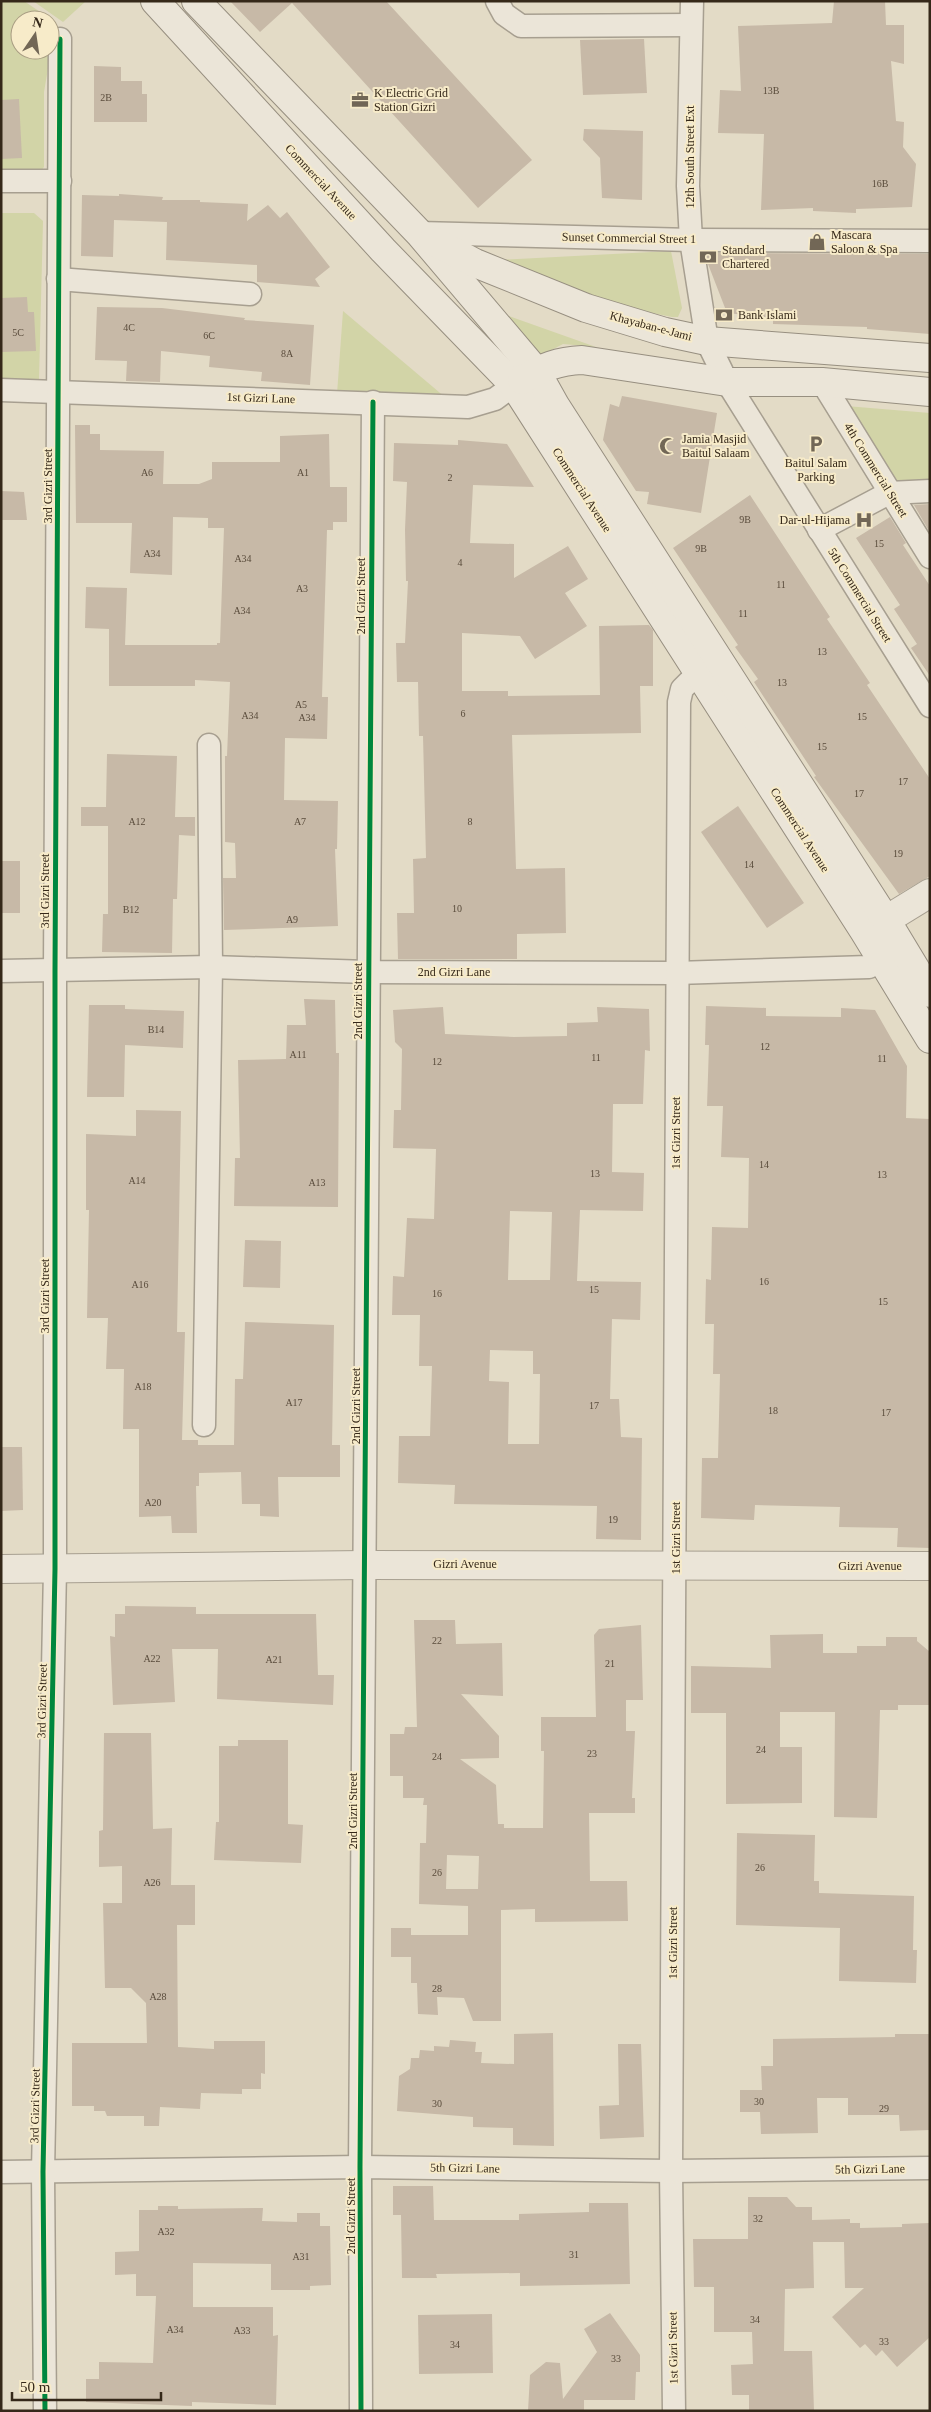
<svg xmlns="http://www.w3.org/2000/svg" width="931" height="2412" viewBox="0 0 931 2412" font-family="Georgia,serif">
<style>
.green{fill:#d2d4a7}
.building{fill:#c7b9a7;fill-rule:evenodd}
.lines{fill:none;stroke-linecap:round;stroke-linejoin:round}
.minor-casing{stroke:#a79f90;stroke-width:25}
.tertiary-casing{stroke:#a79f90;stroke-width:30}
.secondary-casing{stroke:#978f80;stroke-width:30}
.minor{stroke:#ebe5d8;stroke-width:22}
.tertiary{stroke:#ebe5d8;stroke-width:28}
.secondary{stroke:#ebe5d8;stroke-width:28}
.cycleway-casing{stroke:#f7ebc9;stroke-width:8}
.cycleway{stroke:#00873e;stroke-width:5}
.labels{text-anchor:middle;stroke-width:4;stroke-linejoin:round;paint-order:stroke}
.number-label{font-size:10px;fill:#5a4c3c}
.poi-label{font-size:12px;fill:#352819;stroke:#f7ebc9;text-anchor:start}
.street-label{font-size:12px;fill:#352819;stroke:#f7ebc9}
</style>
<rect width="100%" height="100%" fill="#e3dbc6"/>
<g class="green">
<path d="M1,1H24L46,16L47,20H20V50H50L52,45L44,92V167L38,175L1,174Z"/>
<path d="M33,1H86L63,22Z"/>
<path d="M1,213H34L43,221L39,380L1,384Z"/>
<path d="M671,251L682,308L678,317H672L599,302L497,260Z"/>
<path d="M492,310L596,347L563,344L536,358Z"/>
<path d="M343,311L446,398L337,394Z"/>
<path d="M846,406L930,413V485L896,487Z"/>
</g>
<g class="building">
<path d="M230,1H386L532,160L478,208L292,3L260,32Z"/>
<path d="M834,1H885L886,25H904V64L891,61L896,121L904,122L903,147L916,164L912,207L856,209V213L813,211V208L761,210L764,134L718,133L720,90L741,91L738,26L832,23Z"/>
<path d="M644,39L647,93L583,95L580,40Z"/>
<path d="M94,66L121,67V81H142V94H147V122H94Z"/>
<path d="M19,99L22,158L1,159V100Z"/>
<path d="M584,129L643,131L642,200L602,198L600,158L583,140Z"/>
<path d="M119,194L163,197L162,200H200V202L248,204L247,221L268,205L280,218L287,212L330,267L315,279L320,287L257,282V265L166,260L167,222L114,220L113,257L81,256L82,195L119,196Z"/>
<path d="M706,253L930,254V334L867,329V327L773,324V318L727,313L708,264Z"/>
<path d="M27,297L28,312H34L36,351L1,352V298Z"/>
<path d="M97,307L162,308L245,318L244,320L314,325L310,385L261,381L262,372L209,367L210,356L161,351L160,382L126,381L127,361L95,360Z"/>
<path d="M622,396L717,413L701,513L647,504L649,492L636,491L603,440L610,404L619,407Z"/>
<path d="M75,425H90V434H100V450L164,451L163,484H199L212,479V462H280V436L329,434L330,487H347V522H333V530H327L322,697H328L327,739L285,738L284,800L338,801L337,849H335L338,926L224,930L223,878H236L235,843L225,842V756H227L230,682L195,680V686H109V629L85,628L86,587L127,588L125,645H217V643H220L224,528H208V518L173,517L172,575L130,573L132,523H76Z"/>
<path d="M458,440L507,444L534,487L473,485L470,543L514,544V578L568,546L588,579L565,593L587,626L535,659L520,636L462,633V691H508V696L600,695L599,626L649,625L653,630V686H640L641,733L512,735L516,869L565,868L566,933L517,934V959H398L397,913H414L413,859L426,858L423,736H419L418,682H397L396,643H405L408,581H406L405,530L407,482L393,481L394,443L458,445Z"/>
<path d="M1,491L24,492L27,520H1Z"/>
<path d="M750,495L830,617L827,619L870,683L867,685L930,779V876L899,894L814,777L816,776L754,682L758,679L735,647L738,645L673,548Z"/>
<path d="M930,504V531H929L914,505Z"/>
<path d="M890,517L906,543L903,545L930,586V676L911,648L917,644L894,609L900,605L856,538Z"/>
<path d="M107,754L177,756L175,817H195V836L179,835L177,899H173L172,953L102,952L103,914H108V826H81V807H106Z"/>
<path d="M738,806L804,903L767,928L701,832Z"/>
<rect x="1" y="861" width="19" height="52"/>
<path d="M304,999L335,1000L336,1053H339L338,1207L234,1206L235,1158H240L238,1060L286,1059L287,1025H306Z"/>
<path d="M89,1005H125V1009L184,1011L183,1048L125,1045L124,1097H87Z"/>
<path d="M706,1006L766,1008V1016L841,1017V1008L875,1010L907,1066L906,1118L930,1119V1548L897,1547L898,1528L839,1527L840,1507L755,1505L754,1520L701,1518L702,1458H718L720,1374H713L714,1324H705L706,1279L711,1280L712,1227L748,1228L749,1158L721,1157L723,1106H707L709,1045H705Z"/>
<path d="M443,1007L445,1034L514,1037L567,1036V1023L598,1022L597,1007L649,1009L650,1051L645,1050L643,1104H613L612,1172L644,1173L643,1211L580,1210L577,1281L641,1282L640,1320L612,1319L610,1399H619L621,1437L642,1438L641,1540L596,1539L597,1506L454,1504L455,1485L398,1483L399,1436H430L432,1366H419L420,1315H392L393,1276L404,1277L407,1218L434,1219L436,1149L393,1148L394,1110H401L402,1049L395,1042L393,1010ZM510,1211L552,1212L550,1280H508ZM490,1350L533,1351V1374H540L539,1444H508L509,1382L489,1381Z"/>
<path d="M136,1110L181,1111L177,1332H185L182,1440H198V1445H234L235,1379H243L245,1322L334,1325L332,1445H340V1477H278L279,1517L260,1516V1504H242L241,1472L199,1473V1486H196L197,1533H172L171,1516L139,1517V1429H123L124,1369H106L108,1318H87L89,1210H86V1134L136,1136Z"/>
<path d="M245,1240L281,1241L280,1288L243,1287Z"/>
<path d="M1,1447H22L23,1510L1,1511Z"/>
<path d="M125,1606L196,1607V1614H316L318,1675H334L333,1705L217,1699L218,1649H172L175,1702L113,1705L110,1636L115,1637V1614H125Z"/>
<path d="M414,1620H455L456,1644L502,1643L503,1696L461,1694L499,1736V1758L460,1759L496,1785L498,1824H504V1828H543L544,1751H541V1717H596L594,1635L599,1629L641,1625L643,1700H626V1731H635L632,1798H635V1813H589L590,1881H627L628,1921L535,1922V1909L501,1910V2021H473L464,1998L437,1997L438,2015L418,2014L417,1983H411V1957H391V1928H411V1935H468V1906L419,1904L420,1843H426L427,1805H423L424,1798H403V1776H390V1734H404L405,1727H417ZM447,1855L479,1856L478,1889H446Z"/>
<path d="M823,1634V1653H857V1646H886V1637H917V1641L930,1652V1705H898V1710H880L877,1818L834,1817L835,1712H780V1747H802V1803L726,1804V1713H691V1666L771,1668L770,1635Z"/>
<path d="M104,1733H151L153,1829L172,1828L171,1885H195V1925H177L178,2047L214,2049V2041H265V2074L261,2073V2089H242V2094L201,2093L200,2109L160,2107L159,2126H144V2116H107L105,2111H94V2106H72V2043H147L146,2003L131,1988H105L103,1903H122V1866L99,1867V1831L103,1830Z"/>
<path d="M238,1740H288V1824L303,1825L301,1863L214,1860L216,1822H219V1746H238Z"/>
<path d="M737,1833L815,1835L814,1881H819V1893L914,1896L913,1950H917L916,1983L839,1981L840,1928L736,1925Z"/>
<path d="M553,2033L554,2146L513,2145V2128L473,2127V2117L397,2111L399,2076L410,2069L411,2058H419L420,2050L434,2051V2046L449,2047L450,2040L476,2042L475,2052H482L481,2063L514,2064V2034Z"/>
<path d="M895,2034H930V2130L900,2131L899,2115H848V2098H817L818,2133L761,2134L760,2112H740V2090H762L761,2066H773V2039L895,2037Z"/>
<path d="M618,2044H641L644,2137L600,2139L599,2106L619,2105Z"/>
<path d="M393,2186H433L434,2220H519V2214L589,2212V2203H628L630,2284L520,2286V2273L436,2274L437,2278H402L401,2215H393Z"/>
<path d="M748,2197H787L796,2207H812V2220L850,2219V2223H860V2228L902,2227V2224L930,2223V2337L897,2367L882,2350L876,2356L865,2344L860,2348L832,2317L864,2288H845L844,2242H813L814,2288L785,2289L784,2351H812L814,2411H749V2395H732L731,2365L753,2364L752,2332H714V2287H694L693,2239H748Z"/>
<path d="M158,2206H178V2209L263,2208L262,2221L297,2222V2213H320V2226H330L331,2285L310,2286V2290H271V2264L193,2263V2307H273V2336L278,2335L276,2405L192,2402V2406L86,2402V2379H99V2362L153,2363L156,2296H136V2274L115,2275V2252L139,2251V2210H158Z"/>
<path d="M610,2313L640,2355V2372H636L635,2400H584V2411H528L530,2375L546,2362L560,2363L563,2399L597,2352L584,2329Z"/>
<path d="M492,2314L493,2373L419,2374L418,2315Z"/>
</g>
<g class="lines">
<g class="minor-casing">
<g id="minor">
<path d="M497,1L504,14L521,26L691,25"/>
<path d="M692,1L688,186L691,240L707,341L727,382L930,706"/>
<path d="M1,181H60"/>
<path d="M419,233L691,240L930,241"/>
<path d="M58,279L250,294"/>
<path d="M822,382L930,557"/>
<path d="M1,390L468,407L495,399L514,385"/>
<path d="M819,530L889,493L930,491"/>
<path d="M1,971L211,967L368,972L676,973L869,967L897,954"/>
<path d="M204,1425L211,967L209,745"/>
<path d="M1,2172L360,2167L671,2171L930,2168"/>
<path d="M45,2411L43,2172L55,1569V971L60,39"/>
<path d="M361,2411L360,2167L373,402"/>
<path d="M674,2411L671,2171L679,702L682,689L699,672"/>
</g>
</g>
<g class="tertiary-casing">
<g id="tertiary">
<path d="M866,930L886,920L930,893"/>
<path d="M1,1569L365,1565L930,1566"/>
</g>
</g>
<g class="secondary-casing">
<g id="secondary">
<path d="M155,1L383,250L514,385L864,931L930,1039"/>
<path d="M196,1L419,233L536,371L555,405L886,920L930,993"/>
<path d="M433,241L475,263L586,308L665,332L707,341L930,358"/>
<path d="M522,380C542,367 559,361 582,360L727,382H822L930,392"/>
</g>
</g>
<use href="#minor" class="minor"/>
<use href="#tertiary" class="tertiary"/>
<use href="#secondary" class="secondary"/>
<g class="cycleway-casing">
<g id="cycleway">
<path d="M45,2411L43,2172L55,1569V971L60,39"/>
<path d="M361,2411L360,2167L373,402"/>
</g>
</g>
<use href="#cycleway" class="cycleway"/>
</g>
<defs>
<g id="office-bare" transform="scale(1.35)"><path d="M-6-3h4V-5.5h4V-3h4V5H-6ZM-1-4.5V-3h2v-1.5ZM-6 0V1H6V0Z" fill="#726756" stroke="#f7ebc9" stroke-width="2.5" paint-order="stroke"/></g>
<g id="shop-bare" transform="scale(1.35)"><path d="M-5-2.5h2.3a2.7 3.5 0 0 1 5.4 0H5L5.5 6h-11ZM-1.5-2.5h3a1.5 2.3 0 0 0-3 0Z" fill="#726756" stroke="#f7ebc9" stroke-width="2.5" paint-order="stroke"/></g>
<g id="bank-bare" transform="scale(1.35)"><path d="M-6-4H6V4H-6ZM0-2.3a2.3 2.3 0 1 0 0 4.6a2.3 2.3 0 1 0 0-4.6Z" fill="#726756" stroke="#f7ebc9" stroke-width="2.5" paint-order="stroke"/></g>
<g id="parking-bare" transform="scale(1.35)"><path d="M-3.5-5.5H1a3.5 3.5 0 0 1 0 7H-1V5.5H-3.5ZM-1-3.4V-.6H.8a1.4 1.4 0 0 0 0-2.8Z" fill="#726756" stroke="#f7ebc9" stroke-width="2.5" paint-order="stroke"/></g>
<g id="mosque-bare" transform="scale(1.35)"><path d="M3.5-4.9A6 6 0 1 0 3.5 4.9A5 5 0 1 1 3.5-4.9Z" fill="#726756" stroke="#f7ebc9" stroke-width="2.5" paint-order="stroke"/></g>
<g id="hospital-bare" transform="scale(1.35)"><path d="M-5-5h3v3.5h4V-5h3V5h-3V1.5h-4V5h-3Z" fill="#726756" stroke="#f7ebc9" stroke-width="2.5" paint-order="stroke"/></g>
</defs>
<g fill-rule="evenodd">
<use href="#office-bare" x="360" y="100"/>
<use href="#shop-bare" x="817" y="242"/>
<use href="#bank-bare" x="708" y="257"/>
<use href="#bank-bare" x="724" y="315"/>
<use href="#parking-bare" x="816" y="444"/>
<use href="#mosque-bare" x="668" y="446"/>
<use href="#hospital-bare" x="864" y="520"/>
</g>
<g class="labels">
<g class="number-label">
<text x="771" y="94">13B</text>
<text x="106" y="101">2B</text>
<text x="880" y="187">16B</text>
<text x="129" y="331">4C</text>
<text x="18" y="336">5C</text>
<text x="209" y="339">6C</text>
<text x="287" y="357">8A</text>
<text x="147" y="476">A6</text>
<text x="303" y="476">A1</text>
<text x="450" y="481">2</text>
<text x="745" y="523">9B</text>
<text x="879" y="547">15</text>
<text x="701" y="552">9B</text>
<text x="152" y="557">A34</text>
<text x="243" y="562">A34</text>
<text x="460" y="566">4</text>
<text x="781" y="588">11</text>
<text x="302" y="592">A3</text>
<text x="242" y="614">A34</text>
<text x="743" y="617">11</text>
<text x="822" y="655">13</text>
<text x="782" y="686">13</text>
<text x="301" y="708">A5</text>
<text x="463" y="717">6</text>
<text x="250" y="719">A34</text>
<text x="862" y="720">15</text>
<text x="307" y="721">A34</text>
<text x="822" y="750">15</text>
<text x="903" y="785">17</text>
<text x="859" y="797">17</text>
<text x="137" y="825">A12</text>
<text x="300" y="825">A7</text>
<text x="470" y="825">8</text>
<text x="898" y="857">19</text>
<text x="749" y="868">14</text>
<text x="457" y="912">10</text>
<text x="131" y="913">B12</text>
<text x="292" y="923">A9</text>
<text x="156" y="1033">B14</text>
<text x="765" y="1050">12</text>
<text x="298" y="1058">A11</text>
<text x="596" y="1061">11</text>
<text x="882" y="1062">11</text>
<text x="437" y="1065">12</text>
<text x="764" y="1168">14</text>
<text x="595" y="1177">13</text>
<text x="882" y="1178">13</text>
<text x="137" y="1184">A14</text>
<text x="317" y="1186">A13</text>
<text x="764" y="1285">16</text>
<text x="140" y="1288">A16</text>
<text x="594" y="1293">15</text>
<text x="437" y="1297">16</text>
<text x="883" y="1305">15</text>
<text x="143" y="1390">A18</text>
<text x="294" y="1406">A17</text>
<text x="594" y="1409">17</text>
<text x="773" y="1414">18</text>
<text x="886" y="1416">17</text>
<text x="153" y="1506">A20</text>
<text x="613" y="1523">19</text>
<text x="437" y="1644">22</text>
<text x="152" y="1662">A22</text>
<text x="274" y="1663">A21</text>
<text x="610" y="1667">21</text>
<text x="761" y="1753">24</text>
<text x="592" y="1757">23</text>
<text x="437" y="1760">24</text>
<text x="760" y="1871">26</text>
<text x="437" y="1876">26</text>
<text x="152" y="1886">A26</text>
<text x="437" y="1992">28</text>
<text x="158" y="2000">A28</text>
<text x="759" y="2105">30</text>
<text x="437" y="2107">30</text>
<text x="884" y="2112">29</text>
<text x="758" y="2222">32</text>
<text x="166" y="2235">A32</text>
<text x="574" y="2258">31</text>
<text x="301" y="2260">A31</text>
<text x="755" y="2323">34</text>
<text x="175" y="2333">A34</text>
<text x="242" y="2334">A33</text>
<text x="884" y="2345">33</text>
<text x="455" y="2348">34</text>
<text x="616" y="2362">33</text>
</g>
<g class="poi-label">
<text x="374" y="97">K Electric Grid<tspan x="374" dy="14">Station Gizri</tspan></text>
<text x="831" y="239">Mascara<tspan x="831" dy="14">Saloon &amp; Spa</tspan></text>
<text x="722" y="254">Standard<tspan x="722" dy="14">Chartered</tspan></text>
<text x="738" y="319">Bank Islami</text>
<text x="682" y="443">Jamia Masjid<tspan x="682" dy="14">Baitul Salaam</tspan></text>
<text x="816" y="467" text-anchor="middle">Baitul Salam<tspan x="816" dy="14">Parking</tspan></text>
<text x="850" y="524" text-anchor="end">Dar-ul-Hijama</text>
</g>
<g class="street-label">
<text transform="translate(690 157) rotate(-90)" y="4">12th South Street Ext</text>
<text transform="translate(321 182) rotate(47)" y="4">Commercial Avenue</text>
<text transform="translate(629 238) rotate(1)" y="4">Sunset Commercial Street 1</text>
<text transform="translate(651 326) rotate(15)" y="4">Khayaban-e-Jami</text>
<text transform="translate(261 398) rotate(2)" y="4">1st Gizri Lane</text>
<text transform="translate(876 470) rotate(58)" y="4">4th Commercial Street</text>
<text transform="translate(48 486) rotate(-90)" y="4">3rd Gizri Street</text>
<text transform="translate(582 490) rotate(57)" y="4">Commercial Avenue</text>
<text transform="translate(860 595) rotate(58)" y="4">5th Commercial Street</text>
<text transform="translate(361 596) rotate(-90)" y="4">2nd Gizri Street</text>
<text transform="translate(800 830) rotate(57)" y="4">Commercial Avenue</text>
<text transform="translate(45 891) rotate(-90)" y="4">3rd Gizri Street</text>
<text x="454" y="976">2nd Gizri Lane</text>
<text transform="translate(358 1001) rotate(-90)" y="4">2nd Gizri Street</text>
<text transform="translate(676 1133) rotate(-90)" y="4">1st Gizri Street</text>
<text transform="translate(45 1296) rotate(-90)" y="4">3rd Gizri Street</text>
<text transform="translate(356 1406) rotate(-90)" y="4">2nd Gizri Street</text>
<text transform="translate(676 1538) rotate(-90)" y="4">1st Gizri Street</text>
<text x="465" y="1568">Gizri Avenue</text>
<text x="870" y="1570">Gizri Avenue</text>
<text transform="translate(42 1701) rotate(-89)" y="4">3rd Gizri Street</text>
<text transform="translate(353 1811) rotate(-90)" y="4">2nd Gizri Street</text>
<text transform="translate(673 1943) rotate(-90)" y="4">1st Gizri Street</text>
<text transform="translate(35 2106) rotate(-89)" y="4">3rd Gizri Street</text>
<text transform="translate(465 2168) rotate(1)" y="4">5th Gizri Lane</text>
<text transform="translate(870 2169) rotate(-1)" y="4">5th Gizri Lane</text>
<text transform="translate(351 2216) rotate(-90)" y="4">2nd Gizri Street</text>
<text transform="translate(673 2348) rotate(-91)" y="4">1st Gizri Street</text>
</g>
</g>
<rect width="931" height="2412" fill="none" stroke="#352819" stroke-width="5"/>
<g transform="translate(35 35) rotate(13)"><circle r="24" fill="#f7ebc9" stroke="#a99d83"/>
<path d="M0-4L9 19L0 12L-9 19Z" fill="#726756"/>
<text y="-8" font-size="14" font-weight="bold" text-anchor="middle" fill="#352819">N</text>
</g>
<path d="M12 2392v8h149v-8" fill="none" stroke="#352819" stroke-width="2.5"/>
<text x="20" y="2392" font-size="15" fill="#352819" stroke="#f7ebc9" stroke-width="4" paint-order="stroke">50 m</text>
</svg>
